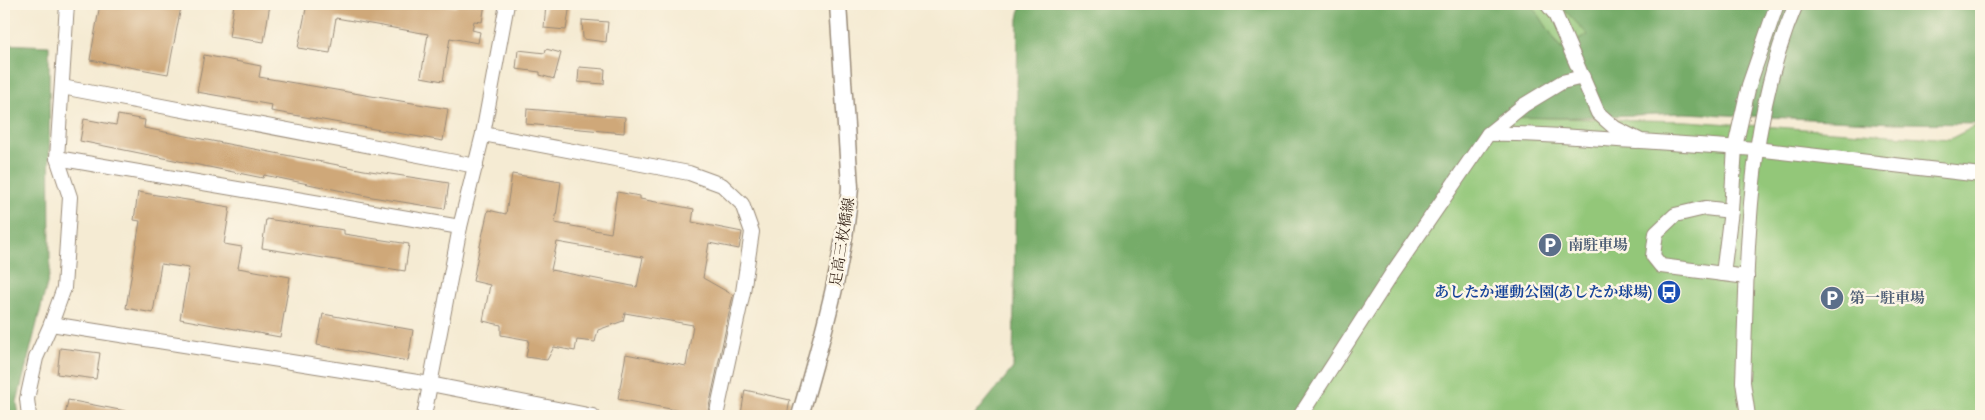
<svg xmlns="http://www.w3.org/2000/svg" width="1985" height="420" viewBox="0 0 1985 420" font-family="'IM FELL English','Noto Serif JP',serif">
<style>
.green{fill:#93c779;stroke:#67784c}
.forest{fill:#76ac69;stroke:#586b44}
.building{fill:#cfa879;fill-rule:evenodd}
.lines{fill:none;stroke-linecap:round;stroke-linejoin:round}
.minor-casing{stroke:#988a78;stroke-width:16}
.major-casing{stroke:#988a78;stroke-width:19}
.minor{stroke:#fff;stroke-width:14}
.major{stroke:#fff;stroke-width:16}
.labels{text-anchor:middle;stroke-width:5;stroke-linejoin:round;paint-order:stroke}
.street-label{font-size:15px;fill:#3b2a1e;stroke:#fcf5e5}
.service-label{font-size:15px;font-weight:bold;fill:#4e5e75;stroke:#fcf5e5;text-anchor:start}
.transit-label{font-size:15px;font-weight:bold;fill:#164399;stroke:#fcf5e5;text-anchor:end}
</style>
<rect width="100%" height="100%" fill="#fcf5e5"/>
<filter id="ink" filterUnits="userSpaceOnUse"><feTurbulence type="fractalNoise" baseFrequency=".02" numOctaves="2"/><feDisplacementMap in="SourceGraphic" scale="10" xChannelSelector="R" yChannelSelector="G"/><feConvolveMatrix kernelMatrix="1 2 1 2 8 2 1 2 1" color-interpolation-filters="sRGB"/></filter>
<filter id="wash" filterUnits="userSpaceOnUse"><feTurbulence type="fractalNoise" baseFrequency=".0096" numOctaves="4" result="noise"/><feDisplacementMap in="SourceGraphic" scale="20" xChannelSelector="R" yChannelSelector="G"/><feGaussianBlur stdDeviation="1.12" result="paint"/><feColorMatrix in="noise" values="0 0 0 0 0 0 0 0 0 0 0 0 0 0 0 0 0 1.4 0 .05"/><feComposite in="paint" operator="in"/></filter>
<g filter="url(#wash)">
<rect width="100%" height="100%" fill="#f5ebd3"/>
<g class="green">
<path d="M1522,4H1559L1589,35L1561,49L1541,19Z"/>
<path d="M1514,117L1687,121L1950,139L1981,123V416H1278L1458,134Z"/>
</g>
<g class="forest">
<path d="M1021,4H1528L1535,9L1561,49L1588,35L1559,4H1776L1774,11L1837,4H1981V124L1894,123L1684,113L1560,118L1509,117L1488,134L1453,173L1406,252L1365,315L1290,416H974L1013,368L1018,19Z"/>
<path d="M4,44L49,46L50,272L17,402L19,416H4Z"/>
</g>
<g id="blocks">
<g class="building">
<path d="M100,4H162L181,7L168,74L90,60Z"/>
<path d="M234,4H270L264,42L229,37Z"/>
<path d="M307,4H437L456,7L457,4H485L482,22L474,21L472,30L480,32L478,43L450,38L443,81L421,77L428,34L336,18L330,53L298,48Z"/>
<path d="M546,4H570L566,30L544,28Z"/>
<path d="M582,20L608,22L606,42L583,39Z"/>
<path d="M546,49L561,53L554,79L540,75V72L516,69L518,50L545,53Z"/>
<path d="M204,55L261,66L259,77L448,109L443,141L271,111L272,105L197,92Z"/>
<path d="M579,67L605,69L604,84L578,82Z"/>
<path d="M527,109L625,117L624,133L526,124Z"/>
<path d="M118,115L145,120L144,128L364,170L449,183L445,209L372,197L264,175L263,178L80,141L84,119L116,125Z"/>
<path d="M512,174L561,182L555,223L611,233L617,192L640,196V199L694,209L692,222L742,232L739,249L709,243L703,278L733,295L707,416L618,399L626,354L686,366L693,325L625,313L623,321L598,330L595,342L577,340L575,351L554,347L547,360L526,357L529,340L501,335V325L483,321L490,285L473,281L478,255L488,210L506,214ZM557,242L643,257L637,287L551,270Z"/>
<path d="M138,192L230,207L224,244L242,247L238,268L290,277L280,337L180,319L189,268L161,264L153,313L126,308L140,221L134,220Z"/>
<path d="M266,219L344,230V234L409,244L405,271L262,248Z"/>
<path d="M323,314L413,330L408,361L317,345Z"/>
<path d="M60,348L100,353L96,379L57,374Z"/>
<path d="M745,390L790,400L787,416L741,414Z"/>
<path d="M68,400L125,411L124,416H65Z"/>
</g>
</g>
</g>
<g filter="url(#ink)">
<use href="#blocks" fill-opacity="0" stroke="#988a78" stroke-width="1"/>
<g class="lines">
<g class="minor-casing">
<g id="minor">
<path d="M1547,4L1555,14L1598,113L1615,128L1641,141L1756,149L1981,175"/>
<path d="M62,87L476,166"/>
<path d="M483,134L689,173L722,185L742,204L752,232L743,292L716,416"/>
<path d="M1488,134C1537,132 1587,139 1637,141"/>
<path d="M57,158L460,227"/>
<path d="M1723,274L1731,211"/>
<path d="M1747,277L1661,266L1653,256L1656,233L1675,215L1705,208L1731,211L1735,147L1749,85L1777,4"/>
<path d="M51,324L430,384L593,416"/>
<path d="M29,416L27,399L36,358L51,324L64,288L70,197L57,158L67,4"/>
<path d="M424,416L460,227L483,134L507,4"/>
<path d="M1300,416L1391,275L1488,134L1524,105L1562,82L1583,77"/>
<path d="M1748,416L1743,382C1748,255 1745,122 1796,4"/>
</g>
</g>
<g class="major-casing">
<path id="major" d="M800,416C821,341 844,266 850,187L838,4"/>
</g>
<use href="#minor" class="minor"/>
<use href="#major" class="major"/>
</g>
</g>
<defs>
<g id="parking-disc" transform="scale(1.25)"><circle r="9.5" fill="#5c6f8a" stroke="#fcf5e5"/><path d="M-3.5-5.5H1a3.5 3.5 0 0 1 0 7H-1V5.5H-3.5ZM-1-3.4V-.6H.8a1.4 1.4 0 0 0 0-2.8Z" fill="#fff"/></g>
<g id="bus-disc" transform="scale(1.25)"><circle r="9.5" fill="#1a4fb4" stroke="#fcf5e5"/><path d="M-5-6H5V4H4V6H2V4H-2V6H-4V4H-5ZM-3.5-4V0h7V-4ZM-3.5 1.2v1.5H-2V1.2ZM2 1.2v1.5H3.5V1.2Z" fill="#fff"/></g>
</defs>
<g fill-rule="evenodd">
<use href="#parking-disc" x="1550" y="245"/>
<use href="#bus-disc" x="1669" y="292"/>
<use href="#parking-disc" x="1832" y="298"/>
</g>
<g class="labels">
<g class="street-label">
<text transform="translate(842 242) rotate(-81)" y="5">足高三枚橋線</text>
</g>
<g class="service-label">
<text x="1568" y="250">南駐車場</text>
<text x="1850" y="303">第一駐車場</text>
</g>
<g class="transit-label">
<text x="1652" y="297">あしたか運動公園(あしたか球場)</text>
</g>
</g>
<rect width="1985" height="420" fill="none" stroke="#fcf5e5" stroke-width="20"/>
</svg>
